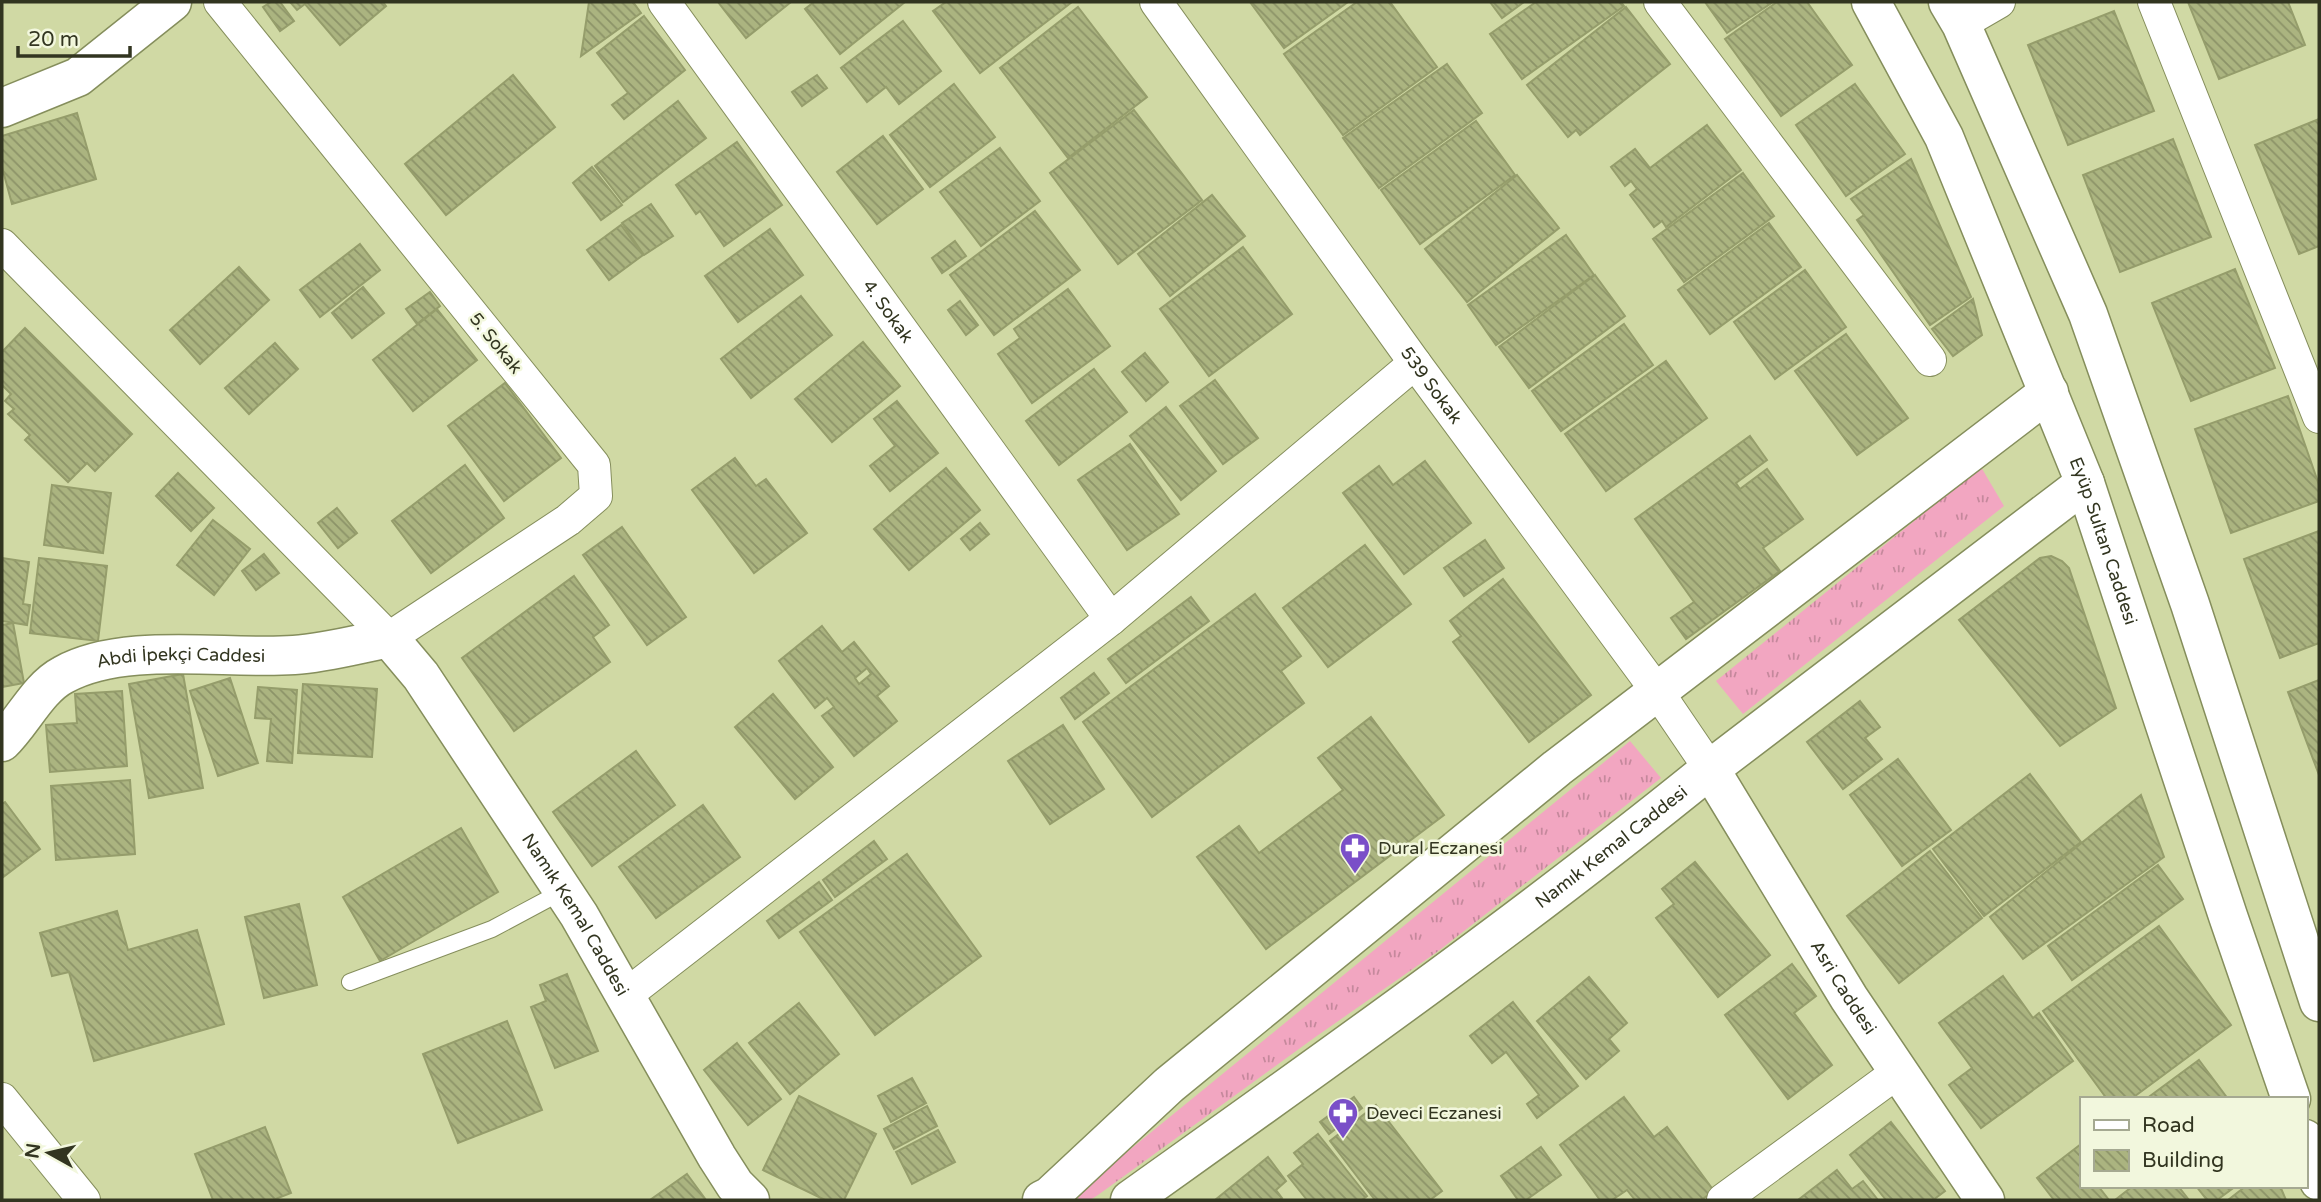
<svg xmlns="http://www.w3.org/2000/svg" width="2321" height="1202" viewBox="0 0 2321 1202" font-family="'Varela Round',sans-serif">
<style>
.grass{fill:url(#grass-tufts)}
.building{fill:url(#building-back-hatch);stroke:#959d6b;stroke-width:2;fill-rule:evenodd}
.lines{fill:none;stroke-linecap:round;stroke-linejoin:round}
.lane-casing{stroke:#858e5c;stroke-width:18}
.street-casing{stroke:#858e5c;stroke-width:34}
.secondary-casing{stroke:#858e5c;stroke-width:41}
.lane{stroke:#fff;stroke-width:16}
.street{stroke:#fff;stroke-width:32}
.secondary{stroke:#fff;stroke-width:38}
.labels{text-anchor:middle;stroke-width:5;stroke-linejoin:round;paint-order:stroke}
.street-label{font-size:18px;fill:#323520;stroke:#f2f7dd}
.poi-label{font-size:18px;fill:#323520;stroke:#f2f7dd;text-anchor:start}
</style>
<defs>
<pattern id="grass-tufts" width="24" height="20" patternUnits="userSpaceOnUse" patternTransform="scale(1.75)"><rect width="24" height="20" fill="#f2a6c1"/><path d="M3 7l-1-3M5 7V3M7 7l1-3M15 17l-1-3M17 17v-4M19 17l1-3" fill="none" stroke="#c5889c"/></pattern>
<pattern id="building-back-hatch" width="6" height="6" patternUnits="userSpaceOnUse" patternTransform="scale(1.75)"><rect width="6" height="6" fill="#abb480"/><path d="M-1 5l2 2M0 0l6 6M5-1l2 2" fill="none" stroke="#8c9368"/></pattern>
</defs>
<rect width="100%" height="100%" fill="#d0d9a4"/>
<g class="grass">
<path d="M1981,467L2004,506L1743,714L1716,681Z"/>
<path d="M1630,741L1661,778L1437,952L1314,1038L1098,1195L1090,1200H1078V1192Z"/>
</g>
<g class="building">
<path d="M271,2H280L294,21L280,31L263,7Z"/>
<path d="M290,2H383L386,6L340,45L305,4L297,10Z"/>
<path d="M589,2H633L641,13L581,56Z"/>
<path d="M718,2H791L746,38Z"/>
<path d="M814,2H905L840,54L805,9Z"/>
<path d="M946,2H1072L980,73L933,11Z"/>
<path d="M1250,2H1348L1284,48Z"/>
<path d="M1357,2H1390L1437,67L1343,135L1284,54Z"/>
<path d="M1490,2H1524L1502,18Z"/>
<path d="M1536,2H1621L1624,6L1522,79L1490,34Z"/>
<path d="M1705,2H1773L1727,33Z"/>
<path d="M1777,2H1807L1852,65L1781,116L1725,39Z"/>
<path d="M2188,2H2288L2305,45L2219,79Z"/>
<path d="M1078,7L1147,97L1068,158L1000,68Z"/>
<path d="M1626,7L1670,64L1580,135L1576,130L1568,137L1527,85Z"/>
<path d="M2114,11L2154,111L2068,145L2028,45Z"/>
<path d="M644,16L685,70L624,119L612,105L628,93L597,53Z"/>
<path d="M903,21L941,71L899,104L886,87L867,102L841,68Z"/>
<path d="M1447,64L1482,113L1379,188L1343,138Z"/>
<path d="M513,75L555,127L446,215L405,164Z"/>
<path d="M817,75L827,88L802,106L792,92Z"/>
<path d="M954,84L995,137L930,187L890,135Z"/>
<path d="M1855,84L1905,154L1846,196L1796,125Z"/>
<path d="M678,101L706,138L623,202L595,166Z"/>
<path d="M1134,110L1202,200L1118,264L1050,173Z"/>
<path d="M77,113L96,179L12,204L2,167V136Z"/>
<path d="M2319,119V246L2299,254L2255,145Z"/>
<path d="M1476,121L1515,175L1420,244L1381,190Z"/>
<path d="M1707,125L1741,170L1666,227L1662,221L1654,227L1630,195L1637,189L1631,181L1625,186L1611,167L1635,149L1650,168Z"/>
<path d="M883,136L923,189L877,224L837,172Z"/>
<path d="M2173,139L2211,237L2120,272L2083,175Z"/>
<path d="M737,142L782,205L724,246L700,211L696,214L676,185Z"/>
<path d="M1000,148L1040,201L981,246L940,192Z"/>
<path d="M1911,159L1971,297L1930,325L1857,220L1864,215L1851,199Z"/>
<path d="M592,167L622,205L601,220L573,183Z"/>
<path d="M1743,173L1774,216L1684,282L1653,239Z"/>
<path d="M1517,175L1559,228L1467,302L1425,249Z"/>
<path d="M1212,195L1245,236L1170,296L1138,254Z"/>
<path d="M651,204L673,236L644,255L622,223Z"/>
<path d="M1035,211L1080,270L994,335L950,275Z"/>
<path d="M1769,223L1801,267L1710,334L1678,290Z"/>
<path d="M621,225L643,255L609,280L587,250Z"/>
<path d="M770,229L803,275L738,322L705,276Z"/>
<path d="M1566,235L1594,275L1496,345L1468,305Z"/>
<path d="M955,241L966,256L942,273L932,258Z"/>
<path d="M360,244L380,270L320,317L300,290Z"/>
<path d="M1243,247L1292,314L1209,376L1160,309Z"/>
<path d="M239,267L269,300L200,364L170,330Z"/>
<path d="M2235,269L2275,368L2191,401L2152,303Z"/>
<path d="M1805,270L1846,327L1775,379L1734,322Z"/>
<path d="M1595,275L1625,316L1529,388L1499,347Z"/>
<path d="M363,287L384,313L352,338L332,313Z"/>
<path d="M1068,289L1110,346L1032,403L998,354L1020,338L1014,329Z"/>
<path d="M430,292L440,306L417,324L406,309Z"/>
<path d="M801,296L832,335L751,398L721,359Z"/>
<path d="M1973,299L1982,335L1953,356L1932,329Z"/>
<path d="M960,301L978,325L966,335L948,310Z"/>
<path d="M437,309L477,360L413,411L373,360Z"/>
<path d="M1624,324L1653,365L1561,431L1532,391Z"/>
<path d="M25,328L132,434L95,471L87,463L68,482L25,440L30,435L8,414L14,409L5,401L11,394L2,385V352Z"/>
<path d="M1846,334L1908,418L1857,455L1795,371Z"/>
<path d="M863,342L900,386L832,442L795,399Z"/>
<path d="M275,343L298,369L249,414L225,388Z"/>
<path d="M1145,353L1168,382L1146,401L1122,372Z"/>
<path d="M1666,361L1707,418L1606,491L1565,434Z"/>
<path d="M1094,369L1127,412L1059,465L1026,421Z"/>
<path d="M1215,380L1258,438L1223,464L1180,406Z"/>
<path d="M505,383L561,458L504,501L448,426Z"/>
<path d="M2288,396L2319,485V501L2231,533L2195,429Z"/>
<path d="M897,401L938,453L890,491L870,466L895,446L874,419Z"/>
<path d="M1166,407L1216,471L1181,500L1130,436Z"/>
<path d="M1750,436L1767,460L1736,483L1740,489L1767,469L1803,519L1763,548L1780,571L1686,639L1671,618L1694,602L1635,519Z"/>
<path d="M1130,444L1179,514L1127,550L1078,480Z"/>
<path d="M735,458L756,486L766,479L807,533L754,573L692,490Z"/>
<path d="M1425,461L1471,523L1404,574L1343,493L1379,466L1393,485Z"/>
<path d="M465,465L504,518L431,573L392,521Z"/>
<path d="M946,468L980,510L909,570L874,529Z"/>
<path d="M178,473L214,508L191,531L156,496Z"/>
<path d="M52,485L111,493L103,553L44,545Z"/>
<path d="M337,508L357,533L338,548L318,523Z"/>
<path d="M213,520L250,549L214,595L177,565Z"/>
<path d="M980,523L989,534L970,550L961,539Z"/>
<path d="M622,527L686,617L647,645L583,555Z"/>
<path d="M2319,531V643L2280,658L2244,559Z"/>
<path d="M1485,540L1504,568L1464,596L1444,568Z"/>
<path d="M1365,545L1411,604L1328,667L1283,608Z"/>
<path d="M264,554L279,573L256,590L242,571Z"/>
<path d="M2051,556L2062,561L2069,568L2116,708L2060,746L1959,620L2040,558Z"/>
<path d="M2,558L29,562L23,604L30,605L27,625L2,621Z"/>
<path d="M39,558L107,566L98,641L30,633Z"/>
<path d="M574,576L609,625L593,637L610,662L514,731L462,658Z"/>
<path d="M1503,579L1591,695L1529,742L1453,642L1461,636L1450,621Z"/>
<path d="M1255,594L1301,656L1281,671L1304,703L1152,817L1083,722Z"/>
<path d="M1191,597L1209,621L1126,683L1108,659Z"/>
<path d="M13,623L24,683L2,687V625Z"/>
<path d="M822,626L842,652L854,642L889,686L877,696L897,721L854,756L822,716L834,707L827,698L815,708L779,661ZM867,668L871,674L859,684L855,678Z"/>
<path d="M1094,673L1109,693L1075,719L1061,698Z"/>
<path d="M183,674L203,788L149,798L129,684Z"/>
<path d="M230,678L258,763L218,776L190,691Z"/>
<path d="M2319,680V775L2288,692Z"/>
<path d="M303,684L377,689L372,757L298,753Z"/>
<path d="M258,687L297,690L292,763L267,761L271,719L255,718Z"/>
<path d="M122,691L127,766L50,772L46,725L77,723L75,694Z"/>
<path d="M773,694L833,767L795,799L735,727Z"/>
<path d="M1860,701L1880,727L1865,738L1882,759L1843,789L1807,742Z"/>
<path d="M1371,717L1444,815L1266,949L1197,857L1239,826L1259,853L1343,790L1318,758Z"/>
<path d="M1063,725L1104,789L1050,824L1008,761Z"/>
<path d="M636,751L675,805L592,866L553,812Z"/>
<path d="M1898,759L1951,830L1902,866L1850,795Z"/>
<path d="M2030,774L2081,842L1984,916L1933,849Z"/>
<path d="M130,780L135,854L56,860L51,786Z"/>
<path d="M2141,795L2164,857L2023,959L1990,917Z"/>
<path d="M5,802L40,849L2,878V804Z"/>
<path d="M703,805L740,857L656,918L619,867Z"/>
<path d="M461,828L498,892L380,961L343,897Z"/>
<path d="M874,841L887,859L835,897L823,880Z"/>
<path d="M1930,851L1982,918L1899,983L1847,916Z"/>
<path d="M907,854L981,956L875,1035L800,932Z"/>
<path d="M1695,862L1770,955L1718,997L1656,918L1674,904L1662,889Z"/>
<path d="M2158,865L2183,899L2072,980L2048,946Z"/>
<path d="M819,882L832,900L779,938L767,921Z"/>
<path d="M299,904L317,985L264,998L245,917Z"/>
<path d="M117,911L128,950L197,930L224,1024L94,1061L69,972L52,976L40,933Z"/>
<path d="M2159,926L2231,1025L2131,1099H2107L2043,1011Z"/>
<path d="M1792,964L1816,996L1794,1013L1832,1065L1788,1099L1725,1015Z"/>
<path d="M567,974L598,1051L555,1068L531,1007L546,1001L540,985Z"/>
<path d="M2003,976L2033,1018L2039,1013L2073,1061L1981,1128L1949,1085L1972,1068L1939,1023Z"/>
<path d="M1589,977L1627,1023L1609,1039L1619,1051L1586,1079L1537,1021Z"/>
<path d="M1513,1002L1578,1086L1537,1118L1527,1104L1539,1095L1506,1052L1492,1063L1470,1036Z"/>
<path d="M799,1003L839,1054L790,1094L749,1043Z"/>
<path d="M507,1021L542,1110L458,1143L423,1054Z"/>
<path d="M737,1043L781,1099L748,1125L704,1070Z"/>
<path d="M2199,1060L2228,1099H2146Z"/>
<path d="M912,1078L926,1103L891,1122L878,1096Z"/>
<path d="M799,1096L876,1134L844,1200H825L763,1170Z"/>
<path d="M1354,1097L1362,1108L1329,1134L1320,1122Z"/>
<path d="M1624,1097L1654,1137L1667,1127L1714,1191L1701,1200H1635L1627,1190L1612,1200H1600L1560,1145Z"/>
<path d="M1376,1105L1442,1191L1430,1200H1375L1330,1141Z"/>
<path d="M927,1106L937,1126L894,1149L884,1129Z"/>
<path d="M1891,1122L1945,1191L1933,1200H1886L1850,1155Z"/>
<path d="M265,1127L291,1193L273,1200H213L195,1154Z"/>
<path d="M938,1130L955,1162L912,1184L896,1152Z"/>
<path d="M1318,1134L1367,1196L1362,1200H1307L1288,1176L1303,1164L1294,1153Z"/>
<path d="M2081,1144V1186H2098L2109,1200H2054L2037,1178Z"/>
<path d="M1541,1147L1561,1175L1526,1200H1518L1501,1176Z"/>
<path d="M1268,1157L1286,1181L1276,1190L1282,1198L1279,1200H1215Z"/>
<path d="M1837,1170L1852,1189L1863,1181L1878,1200H1798Z"/>
<path d="M687,1174L706,1200H650Z"/>
<path d="M2133,1186H2178L2189,1200H2115Z"/>
<path d="M2196,1186H2236L2217,1200H2207Z"/>
<path d="M2246,1186H2280L2286,1200H2228Z"/>
</g>
<g class="lines">
<g class="lane-casing">
<path id="lane" d="M350,982L492,929L563,891"/>
</g>
<g class="street-casing">
<g id="street">
<path id="s1" d="M664,2L1111,619"/>
<path id="s2" d="M1156,2L1415,363L1657,691L1710,769"/>
<path d="M1660,2L1930,360"/>
<path d="M2154,2L2319,417"/>
<path d="M1961,24L1999,2"/>
<path d="M2,245L389,638L568,520L596,496L594,465L220,2"/>
<path d="M626,995L1111,619L1415,363"/>
<path d="M2,1099L84,1200"/>
<path d="M1723,1200L1898,1072"/>
</g>
</g>
<g class="secondary-casing">
<g id="secondary">
<path id="s3" d="M1871,2L1944,137L2085,483L2228,916L2291,1099"/>
<path d="M1948,2L1961,24L2088,314L2190,604L2319,1002"/>
<path d="M2,108L78,77L172,2"/>
<path id="s4" d="M2,742C22,723 38,688 63,675C124,641 225,660 294,655C326,653 358,644 389,638L421,676L579,915L717,1157L735,1185L750,1200"/>
<path id="s5" d="M1710,769L1849,998L1985,1200"/>
<path d="M2305,1139L2319,1181"/>
<path d="M1042,1200L1050,1196L1169,1085L1557,768L2049,392"/>
<path id="s6" d="M1130,1200C1326,1060 1523,921 1710,769L2085,483"/>
</g>
</g>
<use href="#lane" class="lane"/>
<use href="#street" class="street"/>
<use href="#secondary" class="secondary"/>
</g>
<defs>
<g id="pharmacy-pin" transform="scale(1.575)"><path d="M0 17L-7.5 6A9.5 9.5 0 1 1 7.5 6Z" fill="#7a4fc8" stroke="#f2f7dd"/><path d="M-2-6h4v4h4v4h-4v4h-4v-4h-4v-4h4Z" fill="#fff"/></g>
</defs>
<g fill-rule="evenodd">
<use href="#pharmacy-pin" x="1355" y="848"/>
<use href="#pharmacy-pin" x="1343" y="1113"/>
</g>
<g class="labels">
<g class="street-label">
<text dy="6" stroke="none"><textPath href="#s1" startOffset="382">4. Sokak</textPath></text>
<text transform="translate(496 343) rotate(51)" y="6">5. Sokak</text>
<text dy="6" stroke="none"><textPath href="#s2" startOffset="472">539 Sokak</textPath></text>
<text dy="6" stroke="none"><textPath href="#s3" startOffset="588">Eyüp Sultan Caddesi</textPath></text>
<text dy="6" stroke="none"><textPath href="#s4" startOffset="212">Abdi İpekçi Caddesi</textPath></text>
<text dy="6" stroke="none"><textPath href="#s6" startOffset="597">Namık Kemal Caddesi</textPath></text>
<text dy="6" stroke="none"><textPath href="#s4" startOffset="756">Namık Kemal Caddesi</textPath></text>
<text dy="6" stroke="none"><textPath href="#s5" startOffset="256">Asri Caddesi</textPath></text>
</g>
<g class="poi-label">
<text x="1378" y="854">Dural Eczanesi</text>
<text x="1366" y="1119">Deveci Eczanesi</text>
</g>
</g>
<rect width="2321" height="1202" fill="none" stroke="#323520" stroke-width="7"/>
<rect x="2080" y="1097" width="228" height="91" fill="#f2f7dd" stroke="#a5a991" stroke-width="2"/>
<rect x="2094" y="1120" width="35" height="10" fill="#ffffff" stroke="#a5a991" stroke-width="2"/>
<text x="2142" y="1132" font-size="21" fill="#323520">Road</text>
<rect x="2094" y="1150" width="35" height="21" fill="url(#building-back-hatch)" stroke="#a5a991" stroke-width="2"/>
<text x="2142" y="1167" font-size="21" fill="#323520">Building</text>
<g transform="translate(49 1153) rotate(278)" stroke="#f2f7dd" stroke-width="5" paint-order="stroke">
<path d="M0-5L12 26L0 18L-12 26Z" fill="#323520"/>
<text y="-10" font-size="19" font-weight="bold" text-anchor="middle" fill="#323520">N</text>
</g>
<path d="M18 46v10h112v-10" fill="none" stroke="#323520" stroke-width="3.5"/>
<text x="28" y="46" font-size="21" fill="#323520" stroke="#f2f7dd" stroke-width="5" paint-order="stroke">20 m</text>
</svg>
